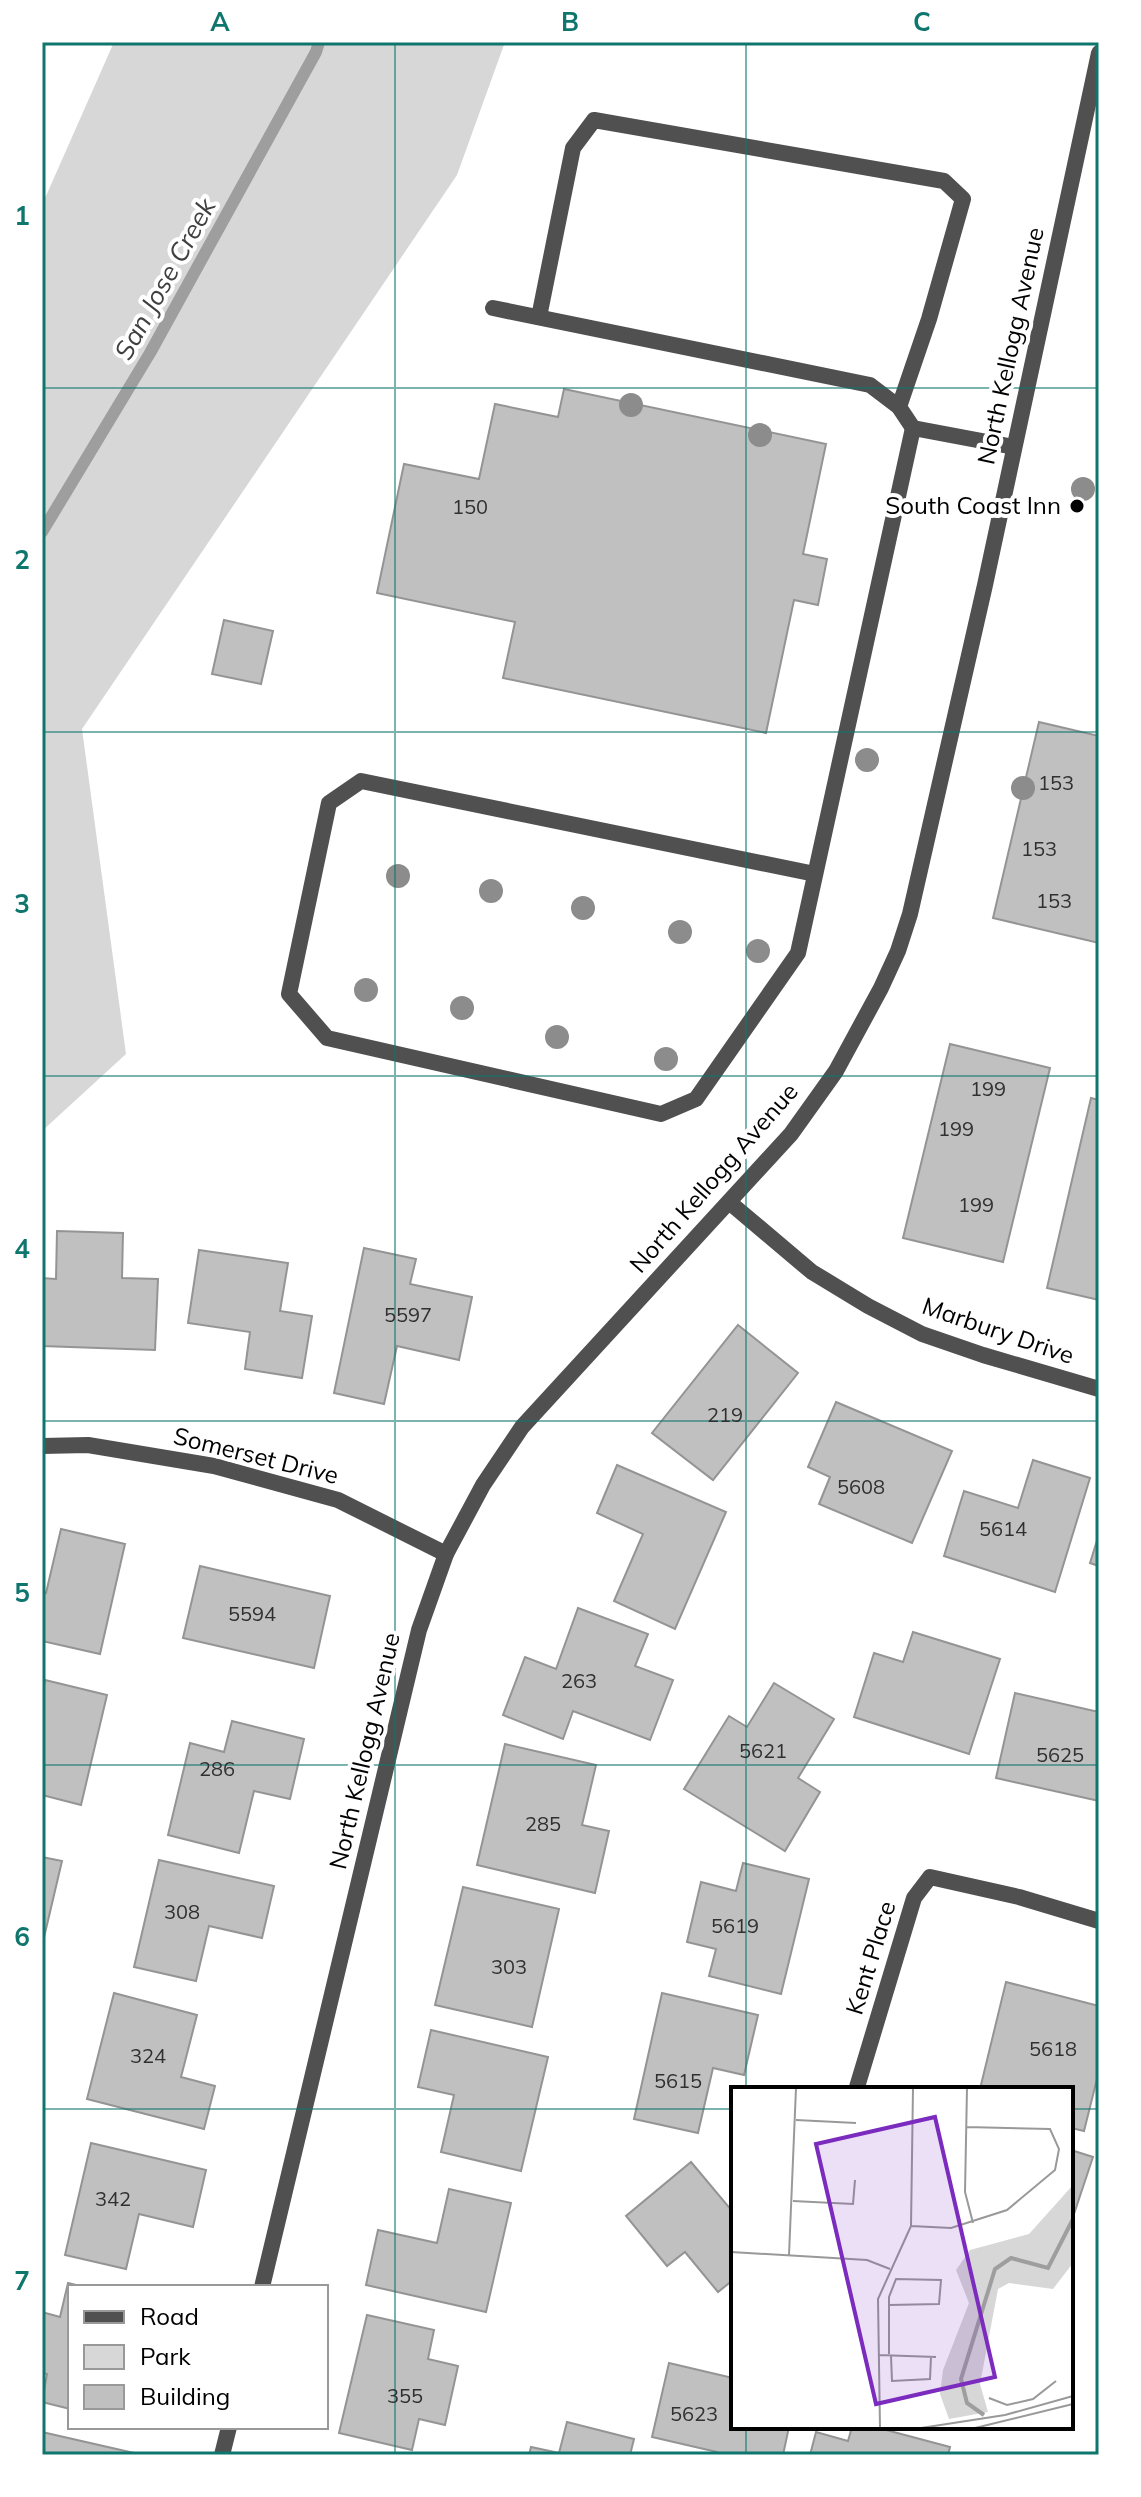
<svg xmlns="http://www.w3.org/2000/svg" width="1141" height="2497" viewBox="0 0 1141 2497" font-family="Mulish,sans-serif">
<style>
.green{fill:#d7d7d7}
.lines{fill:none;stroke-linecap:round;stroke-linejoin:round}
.stream{stroke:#9e9e9e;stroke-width:12}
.building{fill:#c0c0c0;stroke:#949494;stroke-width:2}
.service{stroke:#505050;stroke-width:16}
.minor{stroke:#505050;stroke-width:16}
.tertiary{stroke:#505050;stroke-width:16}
.tree{fill:#8c8c8c}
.grid{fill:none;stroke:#0f766e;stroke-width:2;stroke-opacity:0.55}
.poi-dot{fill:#000;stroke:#fff;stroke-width:3}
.labels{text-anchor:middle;stroke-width:8;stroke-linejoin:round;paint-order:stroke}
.number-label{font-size:20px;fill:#303030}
.street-label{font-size:24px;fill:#000;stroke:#fff}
.poi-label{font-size:24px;fill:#000;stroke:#fff;text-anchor:end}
.water-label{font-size:26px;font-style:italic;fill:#3f3f3f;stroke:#fff}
.inset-river{fill:none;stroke:#9e9e9e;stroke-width:4}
.inset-road{fill:none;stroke:#999;stroke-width:2}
.view{fill:#7b2cbf;fill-opacity:0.15;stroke:#7b2cbf;stroke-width:4}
.inset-edge{fill:none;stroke:#000;stroke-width:4}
.neatline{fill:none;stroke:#0f766e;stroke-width:3}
.grid-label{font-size:26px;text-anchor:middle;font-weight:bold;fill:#0f766e}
</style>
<rect width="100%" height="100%" fill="#fff"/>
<path class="green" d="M114,42H505L457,175L82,729L126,1054L42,1131V205Z"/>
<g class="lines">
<path class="stream" d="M42,532L150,353L316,52L319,42"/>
</g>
<g class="building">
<path d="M564,389L826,444L803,554L827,559L818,605L794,600L766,733L503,678L515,622L377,593L404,464L479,479L495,404L558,417Z"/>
<path d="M224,620L273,631L261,684L212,674Z"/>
<path d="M1039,722L1099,736V943L993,918Z"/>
<path d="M950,1044L1050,1068L1003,1262L903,1238Z"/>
<path d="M1091,1098L1099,1100V1300L1047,1288Z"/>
<path d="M57,1231L123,1233L122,1278L158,1279L155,1350L42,1346V1278L56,1279Z"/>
<path d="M364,1248L416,1259L410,1284L472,1297L459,1360L397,1346L384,1404L334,1393Z"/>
<path d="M199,1250L288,1263L280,1311L312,1316L302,1378L245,1369L250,1332L188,1323Z"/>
<path d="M738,1325L798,1373L713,1480L652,1433Z"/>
<path d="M836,1402L952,1451L912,1543L819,1504L830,1477L808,1467Z"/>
<path d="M1033,1460L1090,1478L1055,1592L944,1556L964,1491L1018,1508Z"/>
<path d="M617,1465L726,1512L675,1629L614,1601L643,1534L597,1513Z"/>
<path d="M61,1529L125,1544L100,1654L42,1641V1592L46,1593Z"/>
<path d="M1099,1534V1566L1090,1563Z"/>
<path d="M200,1566L330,1596L314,1668L183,1638Z"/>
<path d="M578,1608L648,1634L635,1666L673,1680L650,1740L573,1711L563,1739L503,1715L525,1657L556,1669Z"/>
<path d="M913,1632L1000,1659L969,1754L854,1717L874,1653L903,1662Z"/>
<path d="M45,1680L107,1695L81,1805L42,1795V1696Z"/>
<path d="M774,1683L834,1719L798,1778L820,1792L785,1851L684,1789L729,1716L747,1727Z"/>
<path d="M1015,1693L1099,1712V1801L996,1778Z"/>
<path d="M232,1721L304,1739L290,1799L254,1791L239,1853L168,1835L190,1743L224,1752Z"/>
<path d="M505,1744L596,1765L582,1825L609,1831L595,1893L477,1865Z"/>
<path d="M42,1857L62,1861L42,1946Z"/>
<path d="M159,1860L274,1886L262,1938L209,1926L196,1981L134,1967Z"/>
<path d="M743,1863L809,1879L781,1994L709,1976L716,1949L687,1942L701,1882L736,1891Z"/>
<path d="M463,1887L559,1909L532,2027L435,2005Z"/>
<path d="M1006,1982L1099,2006V2071L1084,2131L1071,2128V2089H980Z"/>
<path d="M114,1993L197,2015L181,2077L215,2086L204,2129L87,2099Z"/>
<path d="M662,1993L758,2015L744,2075L713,2068L698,2133L634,2119Z"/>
<path d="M431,2030L548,2057L521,2171L441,2152L454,2095L418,2087Z"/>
<path d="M91,2143L206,2170L193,2227L139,2214L126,2269L65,2255Z"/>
<path d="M1071,2150L1093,2157L1071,2223Z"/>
<path d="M691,2162L733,2212V2280L718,2292L685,2252L667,2266L626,2216Z"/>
<path d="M449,2189L511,2203L486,2312L366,2285L378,2230L437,2243Z"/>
<path d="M68,2283L84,2287H70V2409L42,2402L47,2374L42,2373V2312L60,2317Z"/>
<path d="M367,2315L434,2330L428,2359L458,2366L445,2425L419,2419L412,2450L339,2433Z"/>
<path d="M669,2363L733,2378V2427H789L783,2455H716L717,2452L652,2437Z"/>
<path d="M567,2422L634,2439L630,2455H529L531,2447L559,2453Z"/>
<path d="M852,2427H875L950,2447L948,2455H810L816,2432L848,2441Z"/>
<path d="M42,2432L134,2453L133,2455H42Z"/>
</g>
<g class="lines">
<g class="service">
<path d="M493,308L870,385L899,407L913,428L1014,447"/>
<path d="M539,317L573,148L594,120L944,181L963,199L929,319L899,407"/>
<path d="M815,874L361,781L329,803L289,994L327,1038L661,1114L696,1099L798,953L913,428"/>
</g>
<g class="minor">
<path d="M729,1202L812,1272L868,1306L922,1334L983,1355L1099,1389"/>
<path d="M42,1446L88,1445L214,1466L338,1500L446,1554"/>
<path d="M857,2087L914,1898L930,1877L1019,1897L1099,1921"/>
</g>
<g class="tertiary">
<path d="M262,2287L419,1630L446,1554L483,1485L522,1427L791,1134L836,1071L881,988L898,951L910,914L985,585L1099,53"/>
<path d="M222,2455L229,2427"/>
</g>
</g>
<g class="tree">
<circle cx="631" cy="405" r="12"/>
<circle cx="760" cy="435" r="12"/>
<circle cx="1083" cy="489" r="12"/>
<circle cx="867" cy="760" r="12"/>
<circle cx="1023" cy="788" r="12"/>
<circle cx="398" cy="876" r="12"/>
<circle cx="491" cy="891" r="12"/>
<circle cx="583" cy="908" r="12"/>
<circle cx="680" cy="932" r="12"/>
<circle cx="758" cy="951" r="12"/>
<circle cx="366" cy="990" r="12"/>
<circle cx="462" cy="1008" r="12"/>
<circle cx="557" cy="1037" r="12"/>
<circle cx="666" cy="1059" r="12"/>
</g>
<path class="grid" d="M395,42V2455M746,42V2089M42,388H1099M42,732H1099M42,1076H1099M42,1421H1099M42,1765H1099M42,2109H733M1071,2109H1099M746,2427V2455"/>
<circle class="poi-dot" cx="1077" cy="506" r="8"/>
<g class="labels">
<g class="number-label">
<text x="470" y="514">150</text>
<text x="1056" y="790">153</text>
<text x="1039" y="856">153</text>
<text x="1054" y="908">153</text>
<text x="988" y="1096">199</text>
<text x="956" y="1136">199</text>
<text x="976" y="1212">199</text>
<text x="408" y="1322">5597</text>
<text x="725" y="1422">219</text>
<text x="861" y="1494">5608</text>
<text x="1003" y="1536">5614</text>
<text x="252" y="1621">5594</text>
<text x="579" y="1688">263</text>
<text x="763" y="1758">5621</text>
<text x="1060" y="1762">5625</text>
<text x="217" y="1776">286</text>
<text x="543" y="1831">285</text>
<text x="182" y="1919">308</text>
<text x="735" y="1933">5619</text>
<text x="509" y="1974">303</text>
<text x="1053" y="2056">5618</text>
<text x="148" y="2063">324</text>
<text x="678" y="2088">5615</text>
<text x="113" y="2206">342</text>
<text x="405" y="2403">355</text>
<text x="694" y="2421">5623</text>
</g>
<g class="street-label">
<text transform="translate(1011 346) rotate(-78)" y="8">North Kellogg Avenue</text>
<text transform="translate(714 1178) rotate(-49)" y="8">North Kellogg Avenue</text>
<text transform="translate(998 1331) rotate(19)" y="8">Marbury Drive</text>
<text transform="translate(256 1456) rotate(14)" y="8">Somerset Drive</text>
<text transform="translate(365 1751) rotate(-77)" y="8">North Kellogg Avenue</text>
<text transform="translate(871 1958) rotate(-73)" y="8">Kent Place</text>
</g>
<g class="poi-label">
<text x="1061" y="514">South Coast Inn</text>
</g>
<g class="water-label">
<text transform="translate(165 279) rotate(-61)" y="9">San Jose Creek</text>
</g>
</g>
<g transform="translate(731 2087)">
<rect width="342" height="342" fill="#fff"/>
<path d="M342,98V176L322,202L278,196L267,202L249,297L257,325L218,332L209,307L212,283L238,216L225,183L239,163L298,147Z" fill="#d7d7d7"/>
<path class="inset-river" d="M253,328L236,316L230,292L264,182L280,171L317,181L342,132"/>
<path class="inset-road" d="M236,1L234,105L242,136M65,33L125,36M62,114L122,117L124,93M180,139L220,141L276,123L324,83L328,62L319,42L235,40M0,165L136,173L159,182M58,168L65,1M158,218L208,217L210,193L165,192L158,210V267M147,268L205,270M160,269L161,294L199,292L200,270M258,311L276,318L302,312L325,294M149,341L147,212L180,139L182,1M190,341L274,328L342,309M244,341L342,317"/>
<path class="view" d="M204,30L264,290L145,317L85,57Z"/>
<rect width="342" height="342" class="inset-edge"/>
</g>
<rect width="1141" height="2497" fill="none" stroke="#ffffff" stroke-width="88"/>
<rect x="68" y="2285" width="260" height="144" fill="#ffffff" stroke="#999999" stroke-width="2"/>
<rect x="84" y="2311" width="40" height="12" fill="#505050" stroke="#999999" stroke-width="2"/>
<text x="140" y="2325" font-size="24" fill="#000000">Road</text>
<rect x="84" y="2345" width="40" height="24" fill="#d7d7d7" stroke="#999999" stroke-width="2"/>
<text x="140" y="2365" font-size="24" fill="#000000">Park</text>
<rect x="84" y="2385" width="40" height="24" fill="#c0c0c0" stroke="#999999" stroke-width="2"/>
<text x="140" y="2405" font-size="24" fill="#000000">Building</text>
<rect x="44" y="44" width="1053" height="2409" class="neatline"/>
<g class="grid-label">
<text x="220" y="31">A</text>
<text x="570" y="31">B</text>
<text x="922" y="31">C</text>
<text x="22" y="225">1</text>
<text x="22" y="569">2</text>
<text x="22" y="913">3</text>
<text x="22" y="1258">4</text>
<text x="22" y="1602">5</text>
<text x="22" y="1946">6</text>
<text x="22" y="2290">7</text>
</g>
</svg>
